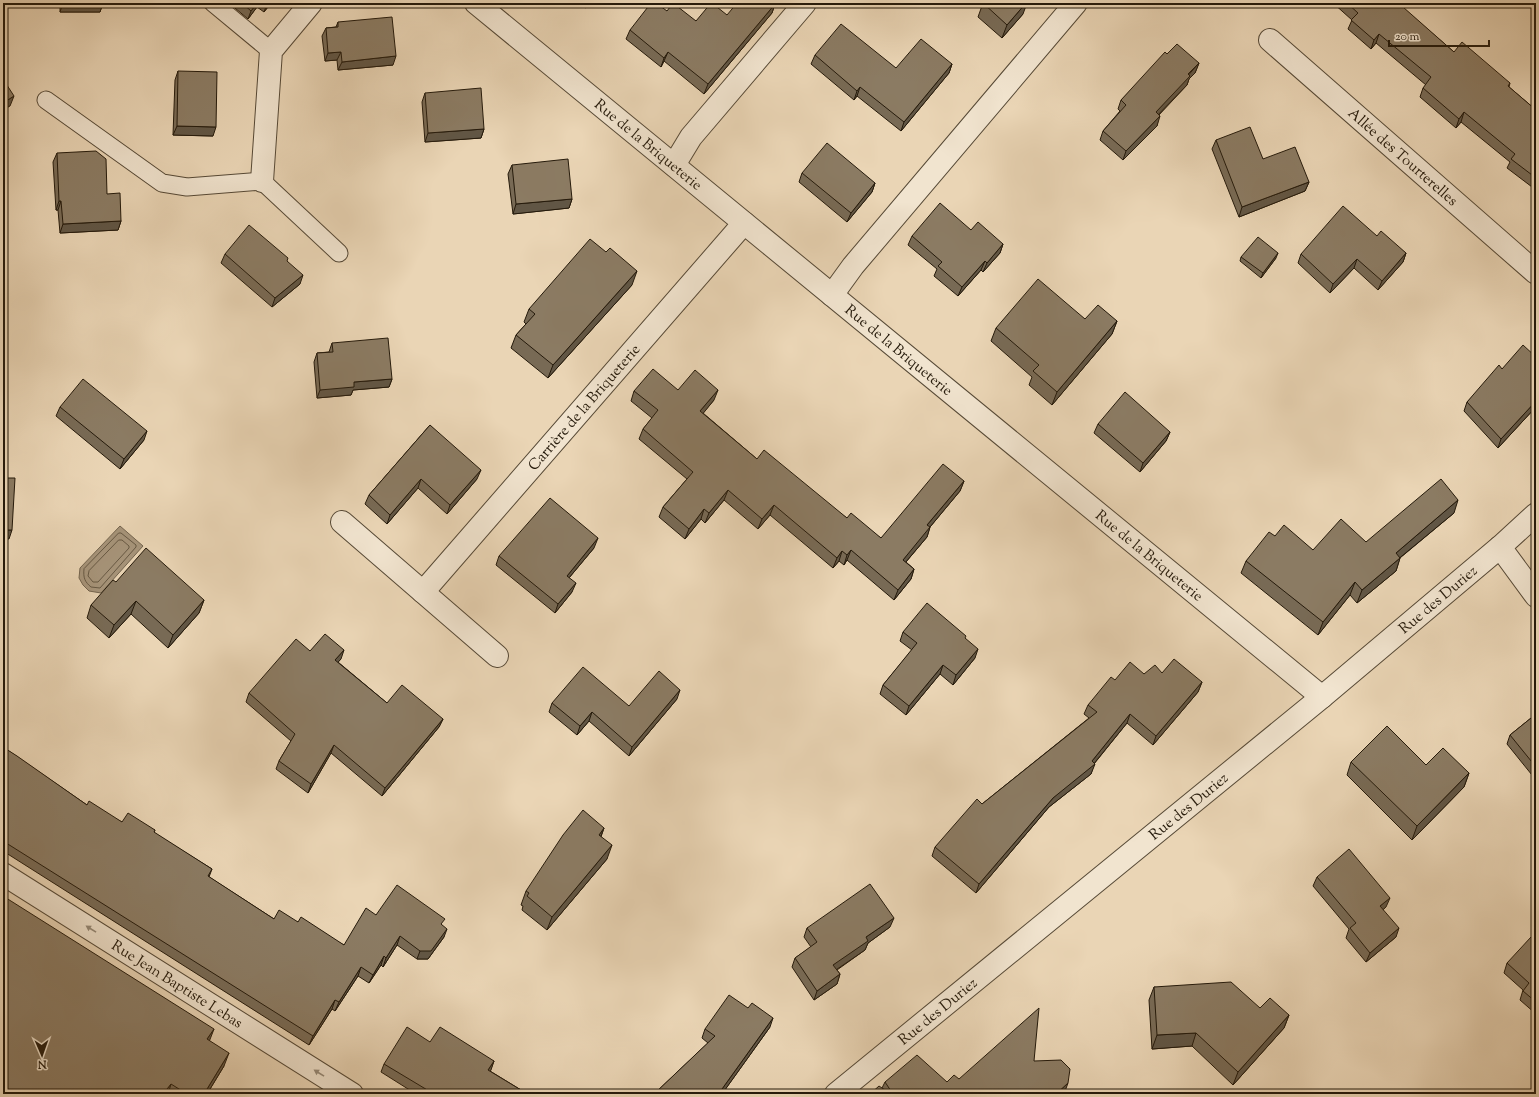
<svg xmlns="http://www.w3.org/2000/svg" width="1539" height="1097" viewBox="0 0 1539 1097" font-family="'Sorts Mill Goudy',serif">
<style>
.water{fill:#a7957b;stroke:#73644e}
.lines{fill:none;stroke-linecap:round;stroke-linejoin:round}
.shore{stroke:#665843;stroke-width:1}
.lane-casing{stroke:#564936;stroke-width:19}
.street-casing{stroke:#564936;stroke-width:24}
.lane{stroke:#f1e4cf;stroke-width:17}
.street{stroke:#f1e4cf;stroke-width:22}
.wall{fill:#786a55;stroke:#251a0b}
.shaded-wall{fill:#615645;stroke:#251a0b}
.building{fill:#8b7b63;stroke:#251a0b}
.oneway{fill:#958977}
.labels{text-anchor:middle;stroke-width:3;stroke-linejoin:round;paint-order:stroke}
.street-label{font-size:15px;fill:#251a0b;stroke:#f1e4cf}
</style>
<rect width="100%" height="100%" fill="#ead5b5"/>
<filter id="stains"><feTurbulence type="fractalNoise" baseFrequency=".005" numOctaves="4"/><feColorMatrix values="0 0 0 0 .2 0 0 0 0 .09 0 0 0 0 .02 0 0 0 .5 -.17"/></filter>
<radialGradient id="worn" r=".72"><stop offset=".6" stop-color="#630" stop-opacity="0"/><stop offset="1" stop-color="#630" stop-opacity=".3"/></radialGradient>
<path class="water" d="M120,526L143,546L101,593L89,591L83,585L79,578L80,568Z"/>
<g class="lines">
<g class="shore">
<path d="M119,533H121L136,545V547L100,588L91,587C85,582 83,578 84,569Z"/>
<path d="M119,540H122L129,546V548L98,582H93L88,576L89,571Z"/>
</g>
<g class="lane-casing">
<g id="lane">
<path d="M213,3L271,51"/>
<path d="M46,100L162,183L187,187L262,181L339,253"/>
</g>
</g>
<g class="street-casing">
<g id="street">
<path id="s1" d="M476,3L1322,697"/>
<path id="s2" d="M1270,40L1536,273"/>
<path d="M674,165L691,137L805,3"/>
<path d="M262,181L271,51L311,3"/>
<path d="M832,295L853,266L1076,3"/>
<path d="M342,522L497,656"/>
<path d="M1500,547L1536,596"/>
<path id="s3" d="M423,592L744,223"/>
<path id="s4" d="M3,874L352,1094"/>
<path id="s5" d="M836,1094L1322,697L1500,547L1536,514"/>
</g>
</g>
<use href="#lane" class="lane"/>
<use href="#street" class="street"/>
</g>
<g class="wall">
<path d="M60,3H103L100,12H60Z"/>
<path d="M229,3H271L264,12L257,7L248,19Z"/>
<path d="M579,3H590L586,8Z"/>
<path d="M983,3L1023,14L1002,38L978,17Z"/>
<path d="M1333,3H1402L1403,8L1454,52L1510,83L1509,87L1536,110V190L1507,168L1510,162L1461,122L1456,128L1420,97L1423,88L1426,85L1376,43L1371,49L1348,29L1352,20Z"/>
<path d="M775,4L772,13L704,94L664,61L661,67L626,39L630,30L667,11L696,21L727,15Z"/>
<path d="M338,22L393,65L338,70L337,60L325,61L322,36L326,28L336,27Z"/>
<path d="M1167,54L1199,63L1195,73L1189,79L1187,85L1159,115L1157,126L1123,160L1100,140L1103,131L1120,111L1118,109L1121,100Z"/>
<path d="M815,55L896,68L952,64L949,73L901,131L857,96L854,100L811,64Z"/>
<path d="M178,71L213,136L173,135L175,80Z"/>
<path d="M425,93L484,129L481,138L425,142L422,102Z"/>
<path d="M1216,140L1263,159L1309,182L1305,191L1239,217L1212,149Z"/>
<path d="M57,153L107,194L121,221L118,230L60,233L58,210H56L53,162Z"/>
<path d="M512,165L572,199L569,208L513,214L508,174Z"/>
<path d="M802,173L875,183L872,192L847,222L799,182Z"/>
<path d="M971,230L1003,244L1000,253L983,272L981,270L958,296L934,276L937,269L908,245L912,236Z"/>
<path d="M1377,236L1406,253L1403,262L1378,290L1354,268L1330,293L1298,263L1301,254Z"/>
<path d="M225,254L287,261L300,284L272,307L221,263Z"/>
<path d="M1241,257L1276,258L1261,278L1240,261Z"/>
<path d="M632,285L548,378L511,348L516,335L526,324L524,322L529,309Z"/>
<path d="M1085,319L1117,321L1112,334L1052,405L1029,385L1032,377L991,341L996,328Z"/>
<path d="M332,343L392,379L389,387L353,390L351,395L317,398L314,362L317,353L329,352Z"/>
<path d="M1536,357V410L1534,409L1498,448L1464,411L1467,402L1502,369Z"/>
<path d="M678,390L714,400L703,413L757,459L847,518L881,538L964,481L960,491L930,527L927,537L906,562L914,569L911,579L894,600L847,560L844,565L839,561L833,568L770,515L758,529L724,500L705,523L701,519L685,539L659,517L663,507L687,479L639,439L643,429L652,418L631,401L634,391Z"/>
<path d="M60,407L144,440L120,469L56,416Z"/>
<path d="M1098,424L1170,432L1166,441L1140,472L1094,433Z"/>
<path d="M430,425L477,479L447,514L418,488L387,524L365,504L369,495Z"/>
<path d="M1454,513L1400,558L1396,571L1357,603L1350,595L1318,635L1241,573L1246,561L1275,536L1313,550L1366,542Z"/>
<path d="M594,548L569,578L572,592L555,613L496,565L499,556Z"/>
<path d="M116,582L204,600L199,613L168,648L131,614L109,638L87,618L91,605Z"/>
<path d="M903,632L965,638L975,658L953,685L940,674L906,715L880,694L883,685L912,650L900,641Z"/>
<path d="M310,651L341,659L338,662L387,703L443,719L439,727L382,796L331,753L308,793L276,769L279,761L291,741L246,702L249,693Z"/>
<path d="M1162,673L1202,682L1198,692L1153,745L1127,723L1094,764L1091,774L1049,807L976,893L932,856L935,847L982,804L1089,718L1084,714L1088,705L1115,680L1144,674Z"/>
<path d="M677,699L629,756L589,721L577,735L549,712L552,703L629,706Z"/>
<path d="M1536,714V780L1507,744L1510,735Z"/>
<path d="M3,747L87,805L122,822L155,830L154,833L212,869L209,877L274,919L298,922L344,945L376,915L442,925L444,937L428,959H417L397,945L383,967L381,965L369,983L358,976L335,1011L332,1009L309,1045L3,851Z"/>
<path d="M1351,762L1426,765L1469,773L1464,787L1412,840L1347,775Z"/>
<path d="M604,828L601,837L607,859L547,930L522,910L523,906L521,905L526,891Z"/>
<path d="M1317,877L1386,907L1383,910L1396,937L1366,962L1346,938L1349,929L1313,886Z"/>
<path d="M890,927L868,943L865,950L837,970L840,974L837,984L814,1000L792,967L795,958L811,947L804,937L807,928Z"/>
<path d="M1536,942V1014L1520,1000L1523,990L1504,973L1507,963Z"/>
<path d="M1154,987L1260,1008L1289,1015L1284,1028L1233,1085L1192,1046L1152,1049L1149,1000Z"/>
<path d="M770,1027L724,1091L654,1094L708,1043L702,1038L705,1029Z"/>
<path d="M210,1041L224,1066L207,1094H3Z"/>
<path d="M430,1042L494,1061L490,1071L521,1090L520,1093L521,1094H416L381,1072L384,1064Z"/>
<path d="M1034,1061L1064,1094H870L882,1088L885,1082H947Z"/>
</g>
<g class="shaded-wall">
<path d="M63,3H103L100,12H60Z"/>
<path d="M257,3H259L257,7L248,19L251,11Z"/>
<path d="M268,3H271L264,12L267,4Z"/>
<path d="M587,3H590L586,8Z"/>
<path d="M1026,3H1027L1023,14L1002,38L1007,25Z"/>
<path d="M775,4L772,13L704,94L708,84Z"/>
<path d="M1379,34L1376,43L1371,49L1374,40Z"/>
<path d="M341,52L337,60L325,61L328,53Z"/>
<path d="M668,52L664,61L661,67L664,58Z"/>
<path d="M396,56L393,65L338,70L342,62Z"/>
<path d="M1199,63L1195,73L1189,79L1187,85L1152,121L1156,112Z"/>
<path d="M952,64L949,73L901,131L904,122Z"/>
<path d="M860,87L857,96L854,100L857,91Z"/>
<path d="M14,96L10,106L3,110V103Z"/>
<path d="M1464,112L1461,122L1456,128L1459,119Z"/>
<path d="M1160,116L1157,126L1123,160L1126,151Z"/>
<path d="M177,126L216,127L213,136L173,135Z"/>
<path d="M484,129L481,138L425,142L428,133Z"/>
<path d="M1309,182L1305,191L1239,217L1242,207Z"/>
<path d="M875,183L872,192L847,222L851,213Z"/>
<path d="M572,199L569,208L513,214L516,204Z"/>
<path d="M59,201H61L58,210H56Z"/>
<path d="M121,221L118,230L60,233L63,224Z"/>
<path d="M1003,244L1000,253L983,272L987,263Z"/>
<path d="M1278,253L1276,258L1261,278L1263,273Z"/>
<path d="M1406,253L1403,262L1378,290L1382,281Z"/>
<path d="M1357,259L1354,268L1330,293L1333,284Z"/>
<path d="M985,261L981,270L958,296L962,287Z"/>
<path d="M637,271L632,285L548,378L553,365Z"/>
<path d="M303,275L300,284L272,307L275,298Z"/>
<path d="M1117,321L1112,334L1052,405L1057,392Z"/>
<path d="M392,379L389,387L353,390L351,395L317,398L320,390L354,382Z"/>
<path d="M718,390L714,400L697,421L700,411Z"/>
<path d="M1536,401L1534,409L1498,448L1501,439Z"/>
<path d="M147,431L144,440L120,469L124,459Z"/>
<path d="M1170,432L1166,441L1140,472L1143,463Z"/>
<path d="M481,470L477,479L447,514L450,505Z"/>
<path d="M421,479L418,488L387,524L390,515Z"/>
<path d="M964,481L960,491L930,527L927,537L899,570L903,560L927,525Z"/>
<path d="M728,490L724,500L705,523L709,513Z"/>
<path d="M1458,500L1454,513L1391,565L1396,553Z"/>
<path d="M774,505L770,515L758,529L762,519Z"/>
<path d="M704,509L701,519L685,539L689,529Z"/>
<path d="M3,530H12L9,539H3Z"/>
<path d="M598,538L594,548L563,585L567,576Z"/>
<path d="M851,550L847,560L844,565L847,555Z"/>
<path d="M842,551L839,561L833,568L837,558Z"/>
<path d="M1400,558L1396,571L1357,603L1362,590Z"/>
<path d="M914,569L911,579L894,600L898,590Z"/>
<path d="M1355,582L1350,595L1318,635L1323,622Z"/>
<path d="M576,583L572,592L555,613L558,604Z"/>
<path d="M204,600L199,613L168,648L173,635Z"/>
<path d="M136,601L131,614L109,638L114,625Z"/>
<path d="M978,649L975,658L953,685L956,675Z"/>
<path d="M344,650L341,659L332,669L335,660Z"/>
<path d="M943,665L940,674L906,715L909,706Z"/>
<path d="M1202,682L1198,692L1153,745L1156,736Z"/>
<path d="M680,690L677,699L629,756L632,747Z"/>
<path d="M592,712L589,721L577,735L580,726Z"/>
<path d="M1130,714L1127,723L1092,766L1095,764L1091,774L1049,807L976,893L979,884L1053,798L1092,761Z"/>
<path d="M443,719L439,727L382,796L385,788Z"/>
<path d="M334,745L331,753L308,793L311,784Z"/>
<path d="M1469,773L1464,787L1412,840L1417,826Z"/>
<path d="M604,828L599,841V835Z"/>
<path d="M612,845L607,859L547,930L552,917Z"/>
<path d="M1390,898L1386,907L1377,915L1380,906Z"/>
<path d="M894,918L890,927L868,943L865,950L830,974L833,965L866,937Z"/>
<path d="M1399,928L1396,937L1366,962L1370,953Z"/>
<path d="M447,929L444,937L428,959H417L420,951Z"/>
<path d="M400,936L397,945L383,967L386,958Z"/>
<path d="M384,956L381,965L369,983L373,975Z"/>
<path d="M361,967L358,976L335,1011L339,1002Z"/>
<path d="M840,974L837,984L814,1000L817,991Z"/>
<path d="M335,1000L332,1009L309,1045L313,1036Z"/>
<path d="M1289,1015L1284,1028L1233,1085L1238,1072Z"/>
<path d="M773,1018L770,1027L722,1094V1089Z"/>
<path d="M214,1029L209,1042L207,1039Z"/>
<path d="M1196,1033L1192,1046L1152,1049L1157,1035Z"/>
<path d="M229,1053L224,1066L207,1094H204Z"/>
<path d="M494,1061L491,1070L485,1079L488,1070Z"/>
<path d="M1068,1083L1064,1094H1056Z"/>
<path d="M171,1084L168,1094H163Z"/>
</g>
<g class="building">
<path d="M242,3H257L251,11Z"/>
<path d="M651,3H656L667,11L673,3L696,21L711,3H712L727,15L737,3H774L775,4L708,84L668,52L664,58L630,30Z"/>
<path d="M983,3H1026L1007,25Z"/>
<path d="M1347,3H1402L1404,5L1403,7L1454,52L1462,42L1510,83L1508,86L1536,110V178L1511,159L1515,154L1464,112L1459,119L1423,88L1431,77L1379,34L1374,40L1351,20L1358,13Z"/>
<path d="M392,17L396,56L342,62L341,52L328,53L326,28L338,27V22Z"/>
<path d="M841,24L896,68L921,39L952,64L904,122L860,87L857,91L815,55Z"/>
<path d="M1177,44L1199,63L1188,74L1190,76L1156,112L1160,116L1126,151L1103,131L1126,105L1121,100L1165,52L1167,54Z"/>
<path d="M178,71L217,72L216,127L177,126Z"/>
<path d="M3,79L14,96L3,103Z"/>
<path d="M481,88L484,129L428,133L425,93Z"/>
<path d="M1250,127L1263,159L1295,147L1309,182L1242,207L1216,140Z"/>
<path d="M827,143L875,183L851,213L802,173Z"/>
<path d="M96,151L106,159L107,194L120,193L121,221L63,224L61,201H59L57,153Z"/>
<path d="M568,159L572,199L516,204L512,165Z"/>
<path d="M940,203L971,230L978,222L1003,244L987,263L985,261L962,287L938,266L942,262L912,236Z"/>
<path d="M1343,206L1377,236L1381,231L1406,253L1382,281L1357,259L1333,284L1301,254Z"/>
<path d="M249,225L288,258L287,261L303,275L275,298L225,254Z"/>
<path d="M1258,237L1278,253L1263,273L1241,257Z"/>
<path d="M590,239L606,252L610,248L637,271L553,365L516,335L535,314L529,309Z"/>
<path d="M1038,279L1085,319L1098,305L1117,321L1057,392L1033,371L1039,365L996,328Z"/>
<path d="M388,338L392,379L354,382V387L320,390L317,353L333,352L332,343Z"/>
<path d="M1523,345L1536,357V401L1501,439L1467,402L1499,365L1502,369Z"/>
<path d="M653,369L678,390L695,370L718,390L700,411L757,459L764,450L847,518L851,513L881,538L943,464L964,481L927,525L930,527L903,560L914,569L898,590L851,550L847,555L842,551L837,558L774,505L762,519L728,490L709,513L704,509L689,529L663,507L693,472L643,429L658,410L634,391Z"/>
<path d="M83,379L147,431L124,459L60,407Z"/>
<path d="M1125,392L1170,432L1143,463L1098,424Z"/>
<path d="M430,425L481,470L450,505L421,479L390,515L369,495Z"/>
<path d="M3,478H15L12,530H3Z"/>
<path d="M1441,479L1458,500L1396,553L1400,558L1362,590L1355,582L1323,622L1246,561L1269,532L1275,536L1284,525L1313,550L1341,519L1366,542Z"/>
<path d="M550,498L598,538L567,576L576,583L558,604L499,556Z"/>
<path d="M146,548L204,600L173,635L136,601L114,625L91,605L113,580L116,582Z"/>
<path d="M927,603L966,636L965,638L978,649L956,675L943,665L909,706L883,685L917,643L903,632Z"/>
<path d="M325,634L344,650L335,660L387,703L402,685L443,719L385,788L334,745L311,784L279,761L295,734L249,693L296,639L310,651Z"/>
<path d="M1174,659L1202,682L1156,736L1130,714L1092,761L1095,764L1053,798L979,884L935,847L977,799L982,804L1097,712L1088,705L1111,677L1115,680L1130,662L1144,674L1155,665L1162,673Z"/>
<path d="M583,667L629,706L659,671L680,690L632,747L592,712L580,726L552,703Z"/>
<path d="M1536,714V767L1510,735Z"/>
<path d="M1387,726L1426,765L1443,748L1469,773L1417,826L1351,762Z"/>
<path d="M3,747L17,756L87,805L89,801L122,822L128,813L155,830L154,832L212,869L208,876L274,919L279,910L298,922L301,917L344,945L366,908L376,915L397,885L445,919L441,924L447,929L431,951H420L400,936L386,958L384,956L373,975L361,967L339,1002L335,1000L313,1036L3,841Z"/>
<path d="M583,810L604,828L599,835L612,845L552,917L527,896L529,893L526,891L563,835Z"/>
<path d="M1349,849L1390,898L1380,906L1399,928L1370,953L1350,928L1356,923L1317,877Z"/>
<path d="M870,884L894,918L866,937L868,941L833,965L840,974L817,991L795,958L817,942L807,928Z"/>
<path d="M3,896L214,1029L207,1039L229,1053L204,1094H187L171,1084L163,1094H3Z"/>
<path d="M1531,937L1536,942V1002L1523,991L1529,983L1507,963Z"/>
<path d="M1231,982L1260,1008L1270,998L1289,1015L1238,1072L1196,1033L1157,1035L1154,987Z"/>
<path d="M729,995L748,1008L752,1003L773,1018L722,1089L727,1094H654L715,1036L705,1029Z"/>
<path d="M1039,1008L1034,1061L1061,1060L1070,1069L1068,1083L1056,1094H1014L1013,1093L1012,1094H893L885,1082L917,1055L947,1082L954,1075L959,1079Z"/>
<path d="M407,1027L430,1042L440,1027L494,1061L488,1070L521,1090L519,1093L521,1094H427L429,1091L384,1064Z"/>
<path d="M879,1086L891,1094H870Z"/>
</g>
<defs><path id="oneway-solid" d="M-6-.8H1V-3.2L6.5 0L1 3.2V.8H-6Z"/></defs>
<g class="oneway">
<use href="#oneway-solid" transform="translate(91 929) rotate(-148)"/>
<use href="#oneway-solid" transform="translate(319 1073) rotate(-148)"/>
</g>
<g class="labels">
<g class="street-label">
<text dy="5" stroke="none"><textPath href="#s1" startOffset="223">Rue de la Briqueterie</textPath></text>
<text dy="5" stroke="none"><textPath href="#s2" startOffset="177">Allée des Tourterelles</textPath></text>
<text dy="5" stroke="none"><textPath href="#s1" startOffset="547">Rue de la Briqueterie</textPath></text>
<text dy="5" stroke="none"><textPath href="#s3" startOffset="245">Carrière de la Briqueterie</textPath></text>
<text dy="5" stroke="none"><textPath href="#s1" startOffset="871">Rue de la Briqueterie</textPath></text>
<text dy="5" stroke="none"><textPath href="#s5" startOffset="779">Rue des Duriez</textPath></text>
<text dy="5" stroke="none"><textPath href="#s5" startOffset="455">Rue des Duriez</textPath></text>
<text dy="5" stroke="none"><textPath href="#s4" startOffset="206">Rue Jean Baptiste Lebas</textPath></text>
<text dy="5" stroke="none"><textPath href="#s5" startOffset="131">Rue des Duriez</textPath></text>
</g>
</g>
<rect width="1539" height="1097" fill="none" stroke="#ead5b5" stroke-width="16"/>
<rect x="4" y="4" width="1531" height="1089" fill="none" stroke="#251a0b" stroke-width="2"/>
<rect x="8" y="8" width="1523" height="1081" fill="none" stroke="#251a0b"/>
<g transform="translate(42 1055) rotate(178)" stroke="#f1e4cf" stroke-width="3" paint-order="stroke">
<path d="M0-3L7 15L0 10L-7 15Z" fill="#251a0b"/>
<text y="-6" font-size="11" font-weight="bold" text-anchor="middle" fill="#251a0b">N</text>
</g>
<path d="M1389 40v6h100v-6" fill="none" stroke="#251a0b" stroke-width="2"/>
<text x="1395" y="40" font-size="12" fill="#251a0b" stroke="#f1e4cf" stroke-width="3" paint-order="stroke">20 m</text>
<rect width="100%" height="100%" filter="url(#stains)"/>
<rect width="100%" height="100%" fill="url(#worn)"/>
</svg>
